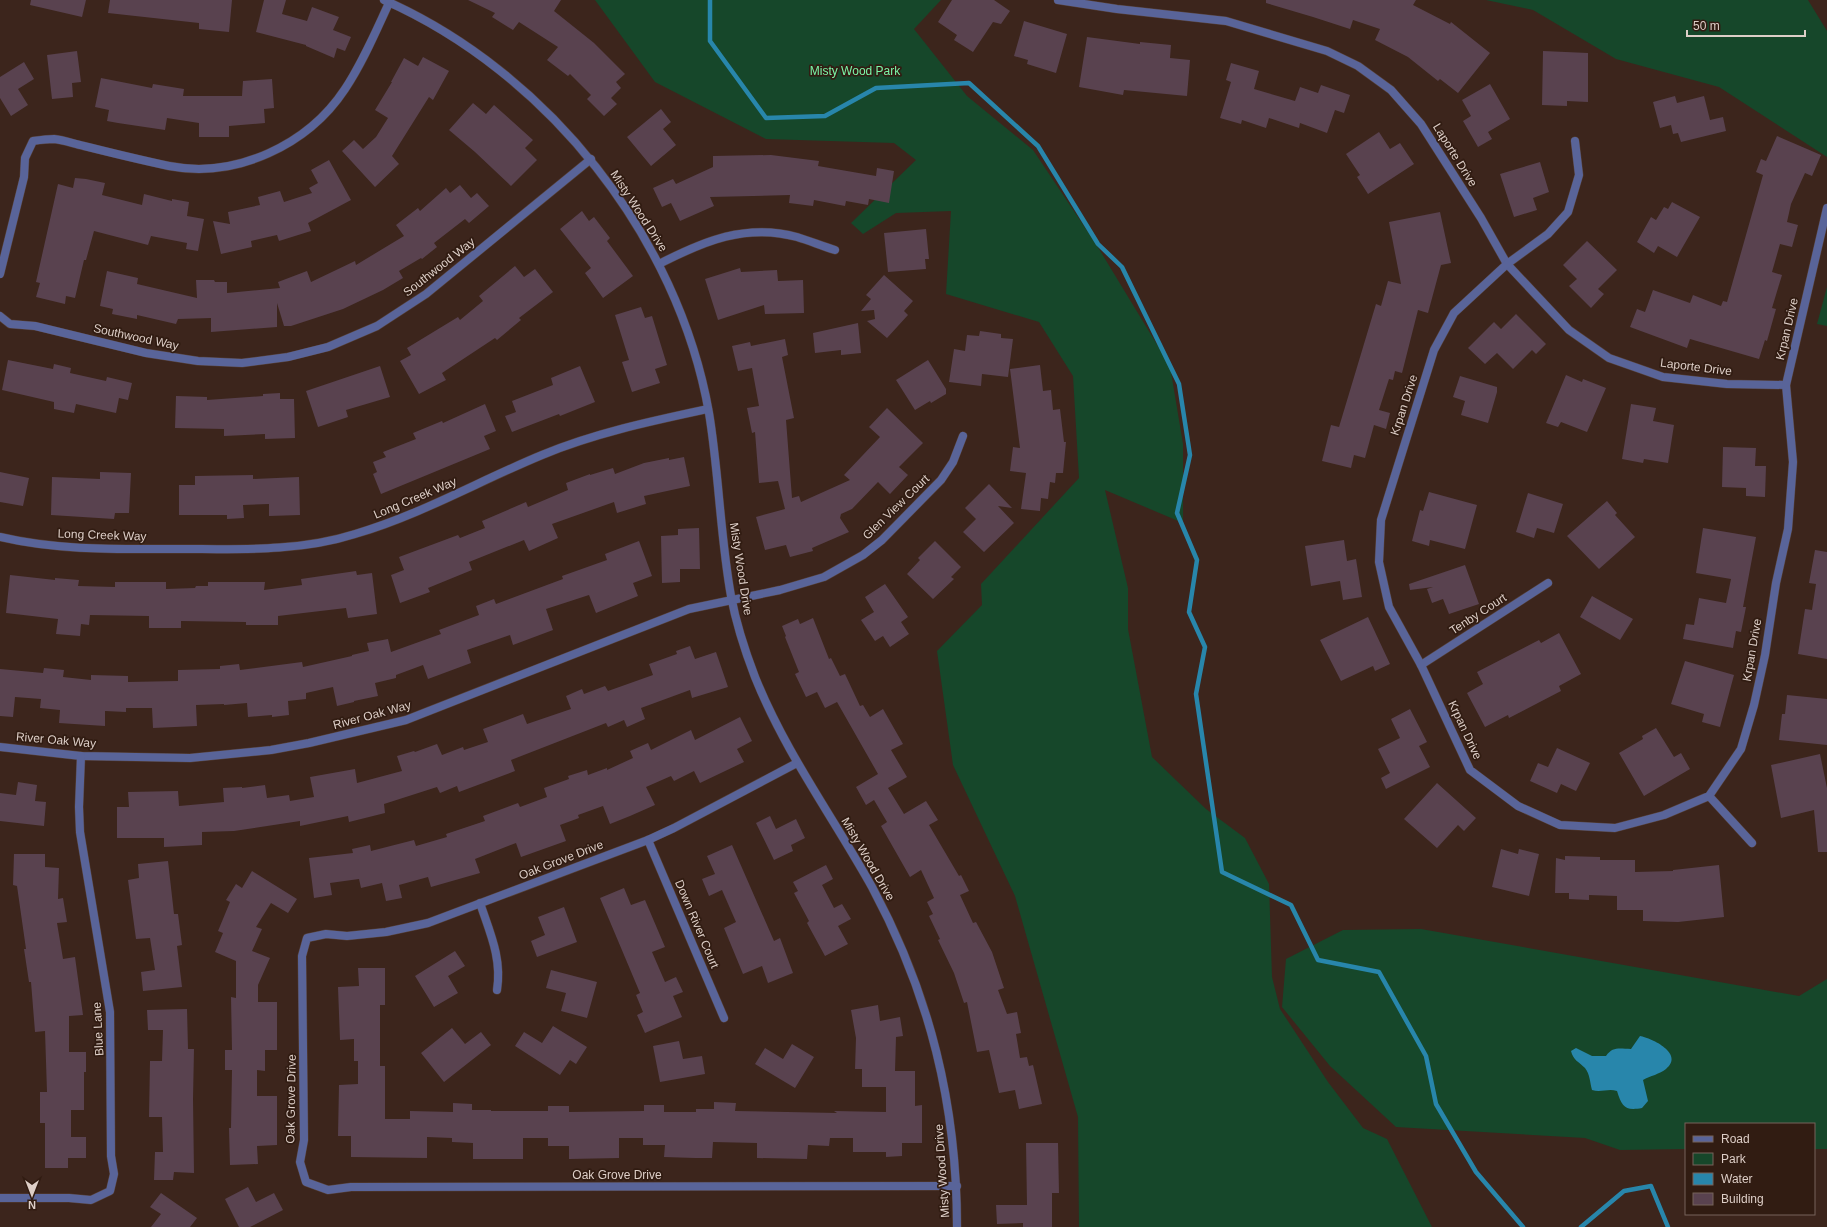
<svg xmlns="http://www.w3.org/2000/svg" width="1827" height="1227" viewBox="0 0 1827 1227" font-family="Helvetica,sans-serif">
<style>
.green{fill:#16472a}
.water{fill:#2886ab}
.lines{fill:none;stroke-linecap:round;stroke-linejoin:round}
.stream{stroke:#2886ab;stroke-width:4.5}
.building{fill:#59424f}
.street-casing{stroke:#564037;stroke-width:9}
.street{stroke:#596499;stroke-width:8}
.labels{text-anchor:middle;stroke-width:3.5;stroke-linejoin:round;paint-order:stroke}
.park-label{font-size:12px;fill:#7bf7a9;stroke:#311c12}
.street-label{font-size:12px;fill:#ddcec7;stroke:#311c12}
</style>
<rect width="100%" height="100%" fill="#3c251c"/>
<g class="green">
<path d="M595,0H941L914,29L967,96L1033,150L1096,244L1170,366L1183,444V523L1105,490L1128,588V629L1152,757L1206,809L1245,838L1269,884L1272,977L1280,1009L1328,1082L1363,1128L1387,1139L1432,1227H1079L1078,1117L1015,896L953,765L937,651L982,605L981,584L1079,478L1073,376L1039,322L946,294L951,211L896,213L863,234L851,223L916,160L894,143L766,139L655,82Z"/>
<path d="M1486,0H1808L1827,31V157L1719,87L1616,59L1533,10Z"/>
<path d="M1827,287V326L1817,324Z"/>
<path d="M1421,929L1799,996L1827,979V1149H1814V1124H1686V1149L1620,1150L1585,1138L1396,1127L1330,1066L1282,1007L1286,959L1343,930Z"/>
</g>
<path class="water" d="M1640,1036C1652,1038 1685,1054 1666,1069C1660,1074 1650,1076 1643,1080L1648,1101L1642,1108C1625,1111 1622,1107 1617,1091C1608,1088 1601,1093 1592,1090C1590,1083 1590,1074 1585,1068C1579,1062 1573,1060 1571,1051L1576,1048L1592,1056H1606C1613,1046 1620,1049 1631,1049Z"/>
<g class="lines">
<g class="stream">
<path d="M710,0V41L766,118L825,116L876,88L969,83L1038,146L1098,244L1122,267L1179,384L1190,455L1177,513L1197,560L1189,612L1205,647L1196,694L1222,872L1291,905L1318,960L1379,972L1426,1056L1436,1104L1476,1172L1523,1227"/>
<path d="M1581,1227L1624,1191L1651,1186L1668,1227"/>
</g>
</g>
<g class="building">
<path d="M31,0H86L82,17L30,5Z"/>
<path d="M110,0H232L229,32L199,29V23L108,13Z"/>
<path d="M264,0H286L282,14L307,21L312,7L339,17L333,30L351,37L345,51L337,48L334,58L306,46V45L256,32Z"/>
<path d="M468,0H561L554,11L594,43L625,74L616,82L621,88L611,98L617,104L604,116L587,99L591,95L570,74L568,76L547,60L558,47L519,22L513,30L492,17L495,13Z"/>
<path d="M952,0H994L1010,11L1001,24L993,22L973,52L954,40L957,35L938,22Z"/>
<path d="M1266,0H1416L1413,5L1450,24L1451,22L1490,53L1458,93L1440,79L1438,81L1408,57L1375,40L1380,29L1353,20L1350,29L1313,17L1266,3Z"/>
<path d="M1024,21L1067,34L1056,73L1027,64L1028,60L1014,56Z"/>
<path d="M1087,37L1140,44V42L1171,45L1170,58L1190,60L1187,96L1124,90L1123,95L1079,87Z"/>
<path d="M77,51L81,82L72,83L73,97L52,99L47,55Z"/>
<path d="M1543,51L1588,53V102L1567,101V106L1542,105Z"/>
<path d="M423,57L449,71L433,100L429,97L392,156L399,164L375,187L342,151L354,140L363,149L376,137L388,118L375,110L392,82H391L404,58L418,66Z"/>
<path d="M24,62L34,79L18,89L28,105L11,116L0,98V77Z"/>
<path d="M1231,63L1259,71L1254,89L1295,101L1300,87L1318,93L1321,85L1350,95L1344,113L1335,110L1327,133L1300,123L1299,128L1269,118L1266,128L1242,120L1241,124L1220,118L1231,82L1226,80Z"/>
<path d="M101,78L152,88L153,84L184,89L183,96H242L243,81L272,79L274,108L264,109L265,123L229,126V137H199V123L167,118L165,130L118,123L107,121L109,110L95,107Z"/>
<path d="M1490,84L1510,119L1488,132L1492,139L1478,147L1463,121L1471,116L1462,100Z"/>
<path d="M1675,96L1677,103L1704,96L1710,120L1723,117L1726,131L1681,142L1678,133L1673,134L1671,125L1660,128L1653,102Z"/>
<path d="M473,103L486,114L494,105L533,140L525,148L537,160L511,186L475,152L449,130Z"/>
<path d="M661,109L671,122L663,129L676,145L651,166L627,137Z"/>
<path d="M1379,132L1390,149L1400,143L1414,164L1368,194L1357,177L1360,175L1346,154Z"/>
<path d="M1777,136L1821,155L1812,176L1805,173L1791,204L1787,222L1798,225L1792,247L1780,244L1772,272L1782,275L1772,308L1776,309L1767,341L1765,340L1759,359L1690,339L1687,348L1630,327L1637,309L1645,312L1653,290L1690,303L1693,295L1721,306L1723,301L1727,302L1763,175L1756,172L1761,159L1766,161Z"/>
<path d="M771,155L819,161L818,166L876,176L877,168L894,171L889,203L869,199L868,205L846,201L845,206L814,200L813,206L789,203L790,195L710,197L714,206L680,221L671,203L662,207L653,188L673,179L676,184L713,167V156Z"/>
<path d="M329,160L351,200L308,223L311,231L279,241L277,235L251,241L252,247L221,254L213,221L230,224L228,212L260,205L258,197L280,191L284,202L312,193L309,188L318,183L311,170Z"/>
<path d="M1540,162L1549,192L1533,198L1537,210L1514,217L1500,174Z"/>
<path d="M75,178L86,179L105,183L102,195L142,205L144,194L172,201V199L189,202L187,216L204,219L198,251L186,249L187,243L151,236L148,245L94,231L86,260H84L75,298L66,296L65,304L36,297L40,283L36,282L58,184L73,188Z"/>
<path d="M460,185L471,198L477,193L489,206L469,223L465,219L434,243L437,247L422,259L421,258L399,271L403,278L383,290L343,309L291,326H284L277,303V327L211,332V318L178,319L176,324L137,315V319L112,314L113,309L100,306L107,271L138,278L137,284L197,298L196,280H214L215,282H227V293L280,288L278,282L307,271L311,282L355,261L356,265L404,236L396,225L418,208L420,211L446,188L450,193Z"/>
<path d="M1672,202L1700,217L1677,257L1658,246L1654,253L1637,242L1651,217L1656,220L1664,207L1668,209Z"/>
<path d="M582,211L589,221L594,217L610,238L607,241L633,276L603,298L585,273L591,268L560,229Z"/>
<path d="M1440,212L1451,263L1441,265L1428,313L1418,310L1402,373L1395,371L1393,380L1389,379L1379,410L1390,413L1386,429L1374,425L1365,458L1354,455L1351,468L1322,461L1331,425L1339,427L1376,304L1381,306L1388,281L1401,284L1389,222Z"/>
<path d="M926,229L929,259H925L926,269L888,272L884,233Z"/>
<path d="M1587,241L1617,270L1598,289L1604,294L1591,308L1569,286L1577,279L1563,265Z"/>
<path d="M515,266L524,277L535,269L553,292L519,318L521,320L497,340L495,338L442,373L446,380L419,394L400,361L411,355L407,348L458,317L460,320L483,301L479,296Z"/>
<path d="M740,268L741,272L777,270L778,281L803,280L804,313L765,314L764,305L718,320L705,279Z"/>
<path d="M884,275L913,301L904,311L908,315L887,338L867,321L875,319L874,310L861,311L871,299L866,295Z"/>
<path d="M641,307L645,318L652,316L667,365L655,369L660,383L632,392L622,362L629,360L615,315Z"/>
<path d="M1516,314L1546,344L1536,354L1532,350L1513,369L1497,353L1485,364L1468,348L1494,322L1501,329Z"/>
<path d="M858,323L861,353L841,355V350L815,353L813,333Z"/>
<path d="M980,331L1001,334V338L1013,339L1008,377L982,374L981,386L949,382L954,349L965,351L967,335L979,336Z"/>
<path d="M785,339L788,355L782,357L794,418L786,420L792,498L799,496L801,502L850,480L844,475L880,437L869,427L887,408L923,443L899,467L908,475L890,494L878,482L852,509L841,514L840,518L849,532L812,548L813,551L790,557L786,545L765,550L756,517L785,509L778,481L759,483L755,432L752,433L747,408L759,406L752,368L738,371L732,346L750,342L751,346Z"/>
<path d="M8,360L53,369L54,364L71,368L70,373L106,381L107,377L132,383L128,400L119,398L116,413L76,404L74,413L54,409V402L2,390Z"/>
<path d="M928,360L946,389V394L931,403L930,401L915,410L896,380Z"/>
<path d="M1040,365L1043,391L1051,390L1053,410L1060,409L1064,442H1066L1063,473H1056L1055,483L1050,482L1048,499L1041,498L1040,511L1021,509L1026,473L1010,471L1013,447L1020,448L1010,369Z"/>
<path d="M380,366L390,397L346,410L348,417L318,427L306,391Z"/>
<path d="M580,366L595,402L560,416L559,414L512,432L505,416L516,412L512,401L553,385L551,378Z"/>
<path d="M1566,375L1582,382L1583,379L1606,388L1587,432L1561,422L1558,427L1546,423Z"/>
<path d="M1460,376L1497,387V392L1488,423L1461,415L1465,401L1453,397Z"/>
<path d="M280,393V399H294L295,438L265,439V434L224,436V429L175,428L176,396L207,397V400L263,396V394Z"/>
<path d="M485,404L496,431L484,436L490,449L381,494L373,474L377,472L373,462L386,457L383,452L416,439L413,433L442,421L443,423Z"/>
<path d="M1631,404L1656,408L1653,421L1674,425L1668,463L1644,459L1643,463L1622,459Z"/>
<path d="M1723,447L1756,448L1755,466H1766L1765,497L1746,496V488L1722,487Z"/>
<path d="M684,457L690,486L644,496L646,504L617,513L614,502L552,524L558,538L529,551L524,540L469,562L472,570L428,588L430,592L400,603L391,575L404,570L399,557L458,535L460,538L485,528L482,521L526,502L528,507L568,490L566,483L590,474V475L613,468L615,474L644,463L669,458V460Z"/>
<path d="M0,472L29,478L23,506L0,502Z"/>
<path d="M100,472L131,473L129,513H115L114,519L51,515L52,477L100,479Z"/>
<path d="M253,475V479L299,477L300,515L269,516V504L243,505L244,518L227,519V515H179V485H195V476Z"/>
<path d="M989,484L1012,508L998,506L1014,523L984,552L963,532L976,519L965,508Z"/>
<path d="M1429,492L1477,505L1465,549L1430,540L1429,546L1412,541L1420,510L1423,511Z"/>
<path d="M1528,493L1563,504L1554,533L1537,528L1534,538L1516,532Z"/>
<path d="M1607,501L1617,513L1615,515L1635,537L1599,569L1567,536Z"/>
<path d="M699,528L700,569H680V582L662,583L661,536L678,535V529Z"/>
<path d="M1703,528L1756,537L1743,607H1746L1741,632L1736,631L1733,648L1683,639L1686,624L1694,625L1699,598L1726,603L1731,579L1696,573Z"/>
<path d="M1344,540L1347,561L1356,559L1362,597L1343,600L1340,581L1311,586L1305,546Z"/>
<path d="M639,541L652,576L633,583L638,596L596,613L589,595L546,609L553,630L513,645L510,635L467,650L471,663L428,679L423,665L396,675V678L375,683L378,696L354,701V702L337,706L333,687L306,693V699L288,701L289,715L272,717V715L248,717L247,703L224,705V704L196,705L197,726L153,728L152,708H126V712L105,711V726L74,724L59,723L60,710L40,708L41,699L15,697L13,717L0,716V669L43,673L44,668L64,670L63,677L91,680V675L128,676V682L178,681V670L220,669V666L239,664L240,670L302,662L303,667L352,656V655L369,651L367,643L388,639L391,652L441,634L439,630L479,615L476,606L494,599L496,604L563,579L562,576L607,560L605,554Z"/>
<path d="M935,541L961,567L951,577L954,579L933,599L907,574L920,560L918,558Z"/>
<path d="M1815,550L1827,552V659L1798,654L1805,609L1812,610L1816,584L1809,583Z"/>
<path d="M1465,565L1479,604L1449,614L1443,599L1432,603L1427,589L1433,587L1410,590L1409,584Z"/>
<path d="M356,571L357,575L372,573L377,614L348,618L346,608L278,616V625H246V622L181,621V628H149V616L90,615L89,625L81,624L80,636L56,634L58,619L6,613L10,575L55,580V578L79,580L78,586L115,587V582H166V589L195,588L196,586H208V582H265L264,590L302,585L301,579Z"/>
<path d="M885,584L908,617L901,622L909,634L890,647L883,636L875,641L861,620L874,612L865,597Z"/>
<path d="M1592,596L1633,619L1620,640L1580,617Z"/>
<path d="M1368,617L1390,664L1375,671L1373,666L1341,681L1320,640Z"/>
<path d="M813,618L829,659L831,658L840,676L845,674L860,706L863,705L870,717L883,709L903,744L891,750L907,777L888,788L904,814L926,801L938,820L929,825L959,876L961,875L969,891L960,895L973,923L976,922L992,952L1004,988L998,990L1007,1014L1017,1012L1021,1033L1016,1034L1020,1058L1027,1057L1029,1066L1033,1065L1042,1104L1019,1109L1015,1090L999,1093L989,1050L977,1052L967,1002L964,1003L954,973L938,940L940,939L929,916L933,914L927,902L934,898L921,870L910,877L881,826L887,822L874,800L866,805L856,787L878,774L837,702L825,708L817,692L806,697L795,674L799,672L785,637L786,636L782,626L798,619L800,624Z"/>
<path d="M1559,633L1581,674L1559,686L1561,691L1509,718L1508,715L1485,727L1467,693L1483,684L1477,672L1539,640L1541,643Z"/>
<path d="M690,646L695,659L716,652L728,687L692,698L690,690L641,708L645,719L627,727L624,720L608,727L606,723L511,760L515,771L459,792L457,786L440,793L437,787L384,804L385,813L349,822L348,816L300,826V821L234,831L202,832V845L164,847V838H117V807H129L128,792L178,791L179,806L224,802L223,788L242,787V788L265,785L267,798L289,795L290,801L314,797L310,777L355,769L357,783L402,771L397,756L414,751L415,752L437,744L442,755L463,747L464,750L488,742L483,729L523,714L527,724L571,709L566,696L582,689L584,694L605,686L608,691L653,675L649,664L677,654L676,651Z"/>
<path d="M1685,661L1734,675L1720,727L1702,722L1704,714L1671,704Z"/>
<path d="M1787,695L1827,699V745L1779,740L1782,714H1785Z"/>
<path d="M1410,709L1427,742L1419,746L1430,767L1386,789L1381,778L1390,773L1378,749L1400,738L1391,719Z"/>
<path d="M740,717L752,741L737,749L744,762L700,783L694,771L674,781L671,776L646,787L655,805L630,816L610,824L603,806L578,815L579,818L560,825L566,841L521,857L516,843L475,859L480,873L431,887L428,877L399,885L402,898L386,901L382,883L361,888L359,879L330,883L332,895L314,898L309,858L353,853L352,849L370,845L371,851L414,840L416,846L447,837L446,834L485,821L483,816L518,803L520,807L547,797L544,788L569,779L568,776L587,770L588,775L607,768V770L633,758L630,751L648,743L651,750L691,730L695,740Z"/>
<path d="M1656,728L1674,757L1681,753L1690,769L1644,796L1619,753L1643,739L1642,736Z"/>
<path d="M1557,748L1590,763L1576,791L1561,784L1557,793L1530,781L1538,763L1548,767Z"/>
<path d="M1820,754L1827,788V852H1818L1814,810L1781,818L1771,765Z"/>
<path d="M18,782L37,785L35,801L46,802L44,826L0,821V793L16,795Z"/>
<path d="M1437,783L1476,818L1464,831L1458,825L1437,848L1404,819Z"/>
<path d="M770,816L776,829L796,819L805,838L791,845L793,851L774,860L756,823Z"/>
<path d="M732,845L774,941L780,938L793,973L768,983L762,966L743,974L724,928L736,922L722,890L709,896L702,879L715,874L707,856Z"/>
<path d="M1501,849L1518,854L1519,849L1539,854L1529,896L1492,887Z"/>
<path d="M14,854H45V867L59,868L58,899L63,898L67,922L57,923L63,959L75,957L83,1015L69,1016V1052H86V1072H84V1110H71V1137H86V1158H68V1168H45V1123H40V1092H47L45,1031L35,1032L31,982H29L24,949H26L17,886L13,885Z"/>
<path d="M1565,856L1600,857V860H1635V872L1673,871V870L1719,865L1724,917L1678,922L1643,921V910H1617V896L1589,895V900L1569,899V893H1555L1556,858L1565,860Z"/>
<path d="M168,861L174,914H178L182,945L177,946L182,987L143,991L141,972L155,970L150,938L136,939L128,880L139,878L138,864Z"/>
<path d="M826,865L833,879L822,885L834,908L842,904L851,919L838,926L848,944L825,956L807,923L809,921L794,893L798,891L793,882Z"/>
<path d="M252,871L297,899L288,913L271,903L256,927L262,929L252,951L270,958L258,985V1002H277V1050H265V1071L257,1070V1096H277V1145L257,1146L258,1164L230,1165L229,1128H231L232,1070H225V1050H232L231,997L236,998V961L215,952L223,933L218,931L230,902L226,900L236,884L242,888Z"/>
<path d="M624,888L631,905L645,900L665,947L652,952L665,982L676,977L683,992L673,996L682,1017L645,1033L637,1015L643,1012L636,995L640,993L600,898Z"/>
<path d="M564,907L577,942L537,957L531,941L545,935L538,917Z"/>
<path d="M455,951L465,966L448,976L458,993L434,1007L415,976Z"/>
<path d="M358,968H385V1005H380V1066H385V1119H410V1111L453,1112V1103L472,1104V1110H491V1111H548V1106H569V1112L644,1111V1105H664V1112H696V1109H714V1102L736,1103L735,1111L837,1113L834,1111L886,1112V1087H862V1069H855L856,1038L851,1010L878,1005L880,1021L900,1017L903,1036L896,1037L895,1071H915V1106L922,1105V1143H902V1156L886,1157V1152H853V1138H830L829,1146L808,1145L807,1159L757,1158V1143L713,1142L712,1158H695L664,1157L665,1145H643V1138H619V1158L569,1159V1146H548V1138H523V1159H473V1143L452,1142V1138L427,1137V1158L351,1157V1136H338L339,1085L358,1084V1061H354V1039L340,1040L338,987L359,986Z"/>
<path d="M551,970L597,982L587,1018L561,1011L566,993L546,988Z"/>
<path d="M187,1009L188,1049H194L193,1099L194,1173L174,1172L173,1180H154L155,1152H163L162,1117H149L150,1061H162L163,1030H148L147,1010Z"/>
<path d="M553,1026L587,1047L576,1064L570,1060L560,1075L515,1046L524,1032L542,1043Z"/>
<path d="M452,1028L465,1044L481,1032L491,1045L444,1082L421,1053Z"/>
<path d="M679,1041L683,1059L702,1056L705,1074L660,1082L653,1046Z"/>
<path d="M792,1044L814,1057L795,1088L755,1064L765,1048L783,1059Z"/>
<path d="M1026,1143H1058L1059,1193H1052V1227H1023V1223L997,1224L996,1205H1027Z"/>
<path d="M248,1187L256,1202L274,1193L283,1210L250,1227H239L225,1199Z"/>
<path d="M161,1193L197,1218L190,1227H151L161,1214L150,1207Z"/>
</g>
<g class="lines">
<g class="street-casing">
<g id="street">
<path d="M384,0C547,72 678,236 709,413C719,473 720,535 731,596C736,623 745,651 755,677C785,752 833,817 872,887C930,995 957,1105 957,1227"/>
<path d="M1058,0L1117,9L1226,21L1327,51L1358,66L1391,90L1421,124L1481,218L1507,264L1569,330L1609,358L1663,377L1727,384L1786,385"/>
<path d="M1575,141L1579,175L1568,212L1548,234L1507,264L1454,313L1434,350L1381,520L1379,562L1389,607L1421,665L1470,770L1518,806L1560,825L1615,828L1664,815L1709,796L1741,749L1754,705L1765,655L1776,583L1788,529L1793,462L1786,385L1827,208"/>
<path d="M659,264C704,241 746,223 797,237C810,241 822,246 835,250"/>
<path d="M0,274L24,177L25,158L33,141C40,140 47,139 54,139C64,140 74,144 84,146C112,153 141,160 169,166C236,179 308,145 345,89C363,62 376,31 389,3"/>
<path d="M0,316L10,324L35,326L146,353L198,361L242,363L288,357L328,347L377,326L426,294L591,159"/>
<path d="M0,537C59,551 120,549 180,549C238,549 299,552 355,534C420,515 479,481 542,455C595,433 652,421 708,409"/>
<path d="M1421,665L1548,583"/>
<path d="M0,747L81,756L190,758L271,750L309,743L406,720L689,609L780,590L824,577L863,555L882,540L941,480L953,462L963,436"/>
<path d="M797,763L674,828L648,840L428,923L386,932L347,936L326,934L307,938L302,956L304,1140L300,1162L306,1182L328,1190L351,1187L957,1186"/>
<path d="M1709,796L1752,843"/>
<path d="M648,840L724,1018"/>
<path d="M480,903C490,933 502,958 497,990"/>
<path d="M0,1198H69L91,1200L110,1191L114,1174L111,1156L110,1012L80,832L79,807L81,756"/>
</g>
</g>
<use href="#street" class="street"/>
</g>
<g class="labels">
<g class="park-label">
<text x="855" y="75">Misty Wood Park</text>
</g>
<g class="street-label">
<text transform="translate(1455 155) rotate(58)" y="4">Laporte Drive</text>
<text transform="translate(639 211) rotate(57)" y="4">Misty Wood Drive</text>
<text transform="translate(439 267) rotate(-38)" y="4">Southwood Way</text>
<text transform="translate(1787 329) rotate(-77)" y="4">Krpan Drive</text>
<text transform="translate(136 337) rotate(12)" y="4">Southwood Way</text>
<text transform="translate(1696 367) rotate(7)" y="4">Laporte Drive</text>
<text transform="translate(1404 405) rotate(-72)" y="4">Krpan Drive</text>
<text transform="translate(415 498) rotate(-23)" y="4">Long Creek Way</text>
<text transform="translate(896 507) rotate(-44)" y="4">Glen View Court</text>
<text transform="translate(102 535) rotate(2)" y="4">Long Creek Way</text>
<text transform="translate(741 569) rotate(81)" y="4">Misty Wood Drive</text>
<text transform="translate(1478 614) rotate(-33)" y="4">Tenby Court</text>
<text transform="translate(1752 650) rotate(-80)" y="4">Krpan Drive</text>
<text transform="translate(372 715) rotate(-15)" y="4">River Oak Way</text>
<text transform="translate(1465 730) rotate(65)" y="4">Krpan Drive</text>
<text transform="translate(56 740) rotate(5)" y="4">River Oak Way</text>
<text transform="translate(868 859) rotate(60)" y="4">Misty Wood Drive</text>
<text transform="translate(561 860) rotate(-21)" y="4">Oak Grove Drive</text>
<text transform="translate(697 924) rotate(67)" y="4">Down River Court</text>
<text transform="translate(98 1029) rotate(-93)" y="4">Blue Lane</text>
<text transform="translate(291 1099) rotate(-89)" y="4">Oak Grove Drive</text>
<text transform="translate(942 1171) rotate(-94)" y="4">Misty Wood Drive</text>
<text x="617" y="1179">Oak Grove Drive</text>
</g>
</g>
<rect x="1685" y="1123" width="130" height="92" fill="#311c12" stroke="#76635a"/>
<rect x="1693" y="1136" width="20" height="6" fill="#596499" stroke="#76635a"/>
<text x="1721" y="1143" font-size="12" fill="#ddcec7">Road</text>
<rect x="1693" y="1153" width="20" height="12" fill="#16472a" stroke="#76635a"/>
<text x="1721" y="1163" font-size="12" fill="#ddcec7">Park</text>
<rect x="1693" y="1173" width="20" height="12" fill="#2886ab" stroke="#76635a"/>
<text x="1721" y="1183" font-size="12" fill="#ddcec7">Water</text>
<rect x="1693" y="1193" width="20" height="12" fill="#59424f" stroke="#76635a"/>
<text x="1721" y="1203" font-size="12" fill="#ddcec7">Building</text>
<g transform="translate(32 1195) rotate(180)" stroke="#311c12" stroke-width="3" paint-order="stroke">
<path d="M0-3L7 15L0 10L-7 15Z" fill="#ddcec7"/>
<text y="-6" font-size="11" font-weight="bold" text-anchor="middle" fill="#ddcec7">N</text>
</g>
<path d="M1687 30v6h118v-6" fill="none" stroke="#ddcec7" stroke-width="2"/>
<text x="1693" y="30" font-size="12" fill="#ddcec7" stroke="#311c12" stroke-width="3" paint-order="stroke">50 m</text>
</svg>
